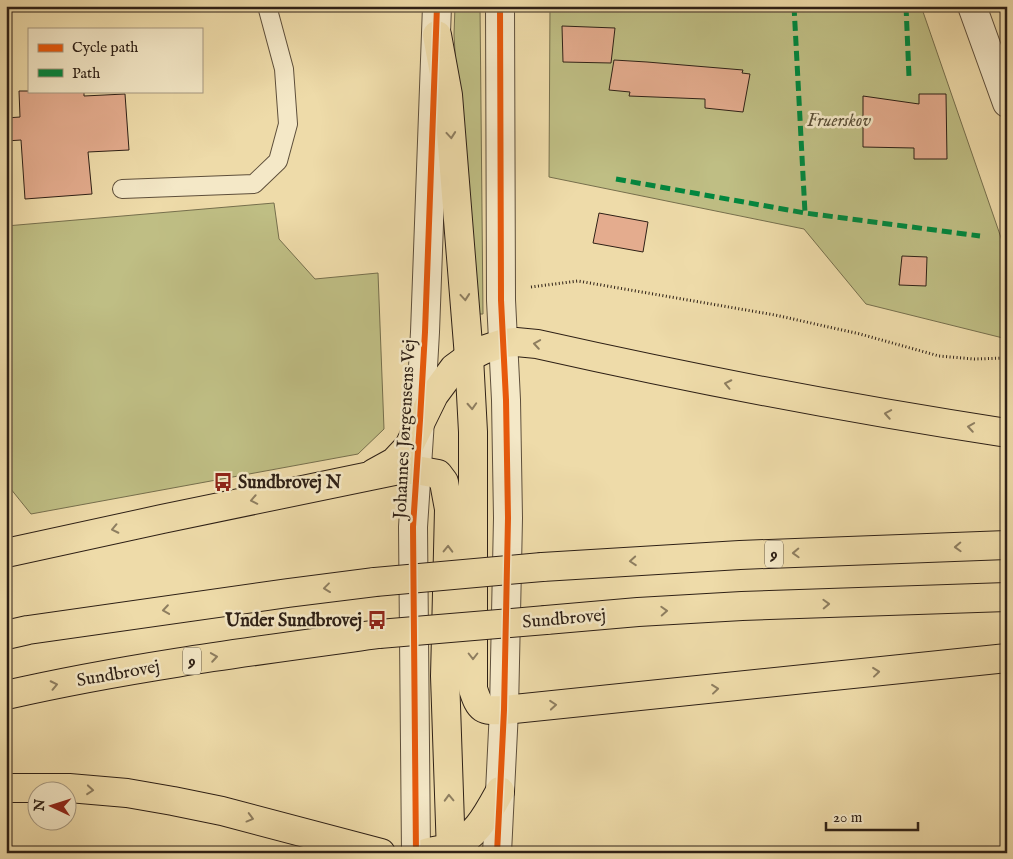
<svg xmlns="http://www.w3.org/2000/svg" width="1013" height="859" viewBox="0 0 1013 859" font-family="'IM FELL English',serif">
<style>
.green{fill:#bfbe84;stroke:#766f4d}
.building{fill:#e4ac8e;stroke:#2e2016}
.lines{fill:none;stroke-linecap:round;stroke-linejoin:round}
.service-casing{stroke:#5e4f3b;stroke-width:20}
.minor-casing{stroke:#5e4f3b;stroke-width:30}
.tertiary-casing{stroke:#5e4f3b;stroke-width:30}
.primary-casing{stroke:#2e2016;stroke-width:30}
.path{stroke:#2e2016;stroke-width:3;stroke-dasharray:1 2.5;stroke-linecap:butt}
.service{stroke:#f4e8c7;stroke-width:18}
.minor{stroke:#f4e8c7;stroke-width:28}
.tertiary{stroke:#f4e8c7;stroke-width:28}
.primary{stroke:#eedba9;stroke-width:28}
.primary-bridge-casing{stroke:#2e2016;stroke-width:30;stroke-linecap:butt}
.primary-bridge{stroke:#eedba9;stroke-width:28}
.quiet{stroke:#00873e;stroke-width:5;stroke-dasharray:10 5;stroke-linecap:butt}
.cycleway-casing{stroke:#f4e8c7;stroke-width:9}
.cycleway{stroke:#e8590c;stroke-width:6}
.oneway{stroke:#8e7e60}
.labels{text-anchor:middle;stroke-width:5;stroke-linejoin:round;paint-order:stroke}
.shield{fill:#f4e8c7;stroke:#695c4b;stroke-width:1}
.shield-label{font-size:16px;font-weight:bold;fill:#2e2016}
.park-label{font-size:18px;font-style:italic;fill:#5a4f37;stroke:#f4e8c7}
.street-label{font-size:18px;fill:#2e2016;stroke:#f4e8c7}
.poi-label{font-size:18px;font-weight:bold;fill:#2e2016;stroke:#f4e8c7;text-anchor:start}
</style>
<rect width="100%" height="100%" fill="#eedba9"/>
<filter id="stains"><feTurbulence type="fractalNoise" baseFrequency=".004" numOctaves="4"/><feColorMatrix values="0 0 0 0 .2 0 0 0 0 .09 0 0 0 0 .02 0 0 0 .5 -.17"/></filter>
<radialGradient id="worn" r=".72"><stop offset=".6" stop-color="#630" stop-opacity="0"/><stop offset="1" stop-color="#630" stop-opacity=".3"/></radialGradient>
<g class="green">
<path d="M455,6H480L483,314H477L463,182L454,35Z"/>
<path d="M550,6H921L1007,255V339L866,304L804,229L549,177Z"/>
<path d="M274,203L279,239L315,279L378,273L384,429L358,454L31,514L6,483V226Z"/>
</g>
<g class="building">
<path d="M562,26L615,28L611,63L563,62Z"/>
<path d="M614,60L647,62L743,70L742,73L750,74L743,112L705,108V99L629,96L630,92L609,90Z"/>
<path d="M19,91H84V96L125,94L129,150L88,152L92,194L25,199L21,140L6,141V118L20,117Z"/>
<path d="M919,94H946L947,159H914V148L863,147V96L919,104Z"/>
<path d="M599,213L648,222L643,252L593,243Z"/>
<path d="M902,256L927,257L926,286L899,285Z"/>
</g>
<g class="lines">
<g class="service-casing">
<path id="service" d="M122,189L254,184L278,161L288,124L284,69L267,6"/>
</g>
<g class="minor-casing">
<path id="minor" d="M972,6L1007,103"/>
</g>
<g class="tertiary-casing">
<g id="tertiary">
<path d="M416,853L413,527L420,420L425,332L437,6"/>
<path d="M497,853L504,710L508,518L506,400L501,300L500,6"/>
</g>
</g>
<g class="primary-casing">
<g id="primary">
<path d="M437,35L448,95L469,357L473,432V689C480,710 482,711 504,710L1007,658"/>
<path d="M374,473L394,462L409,446L434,395L454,368L469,357L483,350L504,343L516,342L537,344C693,379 849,409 1007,433"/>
<path d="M6,553L162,519L399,470H416L438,474L444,482L449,509L445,676L451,853"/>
<path d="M542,567L740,555L1007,545"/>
<path d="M546,620L638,612L742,606L1007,597"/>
<path d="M6,635L28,630L288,593L375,582"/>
<path d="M6,695C129,667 254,651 379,634"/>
<path d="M6,788H69L127,793L173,801L222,811L381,853"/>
<path d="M426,853C433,851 441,850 449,848C475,839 488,813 500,791"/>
</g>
</g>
<path class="path" d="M531,287L578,281L775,315L860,334L939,356L974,359L1007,358"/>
<use href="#service" class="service"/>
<use href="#minor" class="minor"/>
<use href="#tertiary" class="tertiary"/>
<use href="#primary" class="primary"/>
<g class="primary-bridge-casing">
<g id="primary-bridge">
<path d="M375,582L542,567"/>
<path d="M379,634L546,620"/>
</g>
</g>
<use href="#primary-bridge" class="primary-bridge"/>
<g class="quiet">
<path d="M794,6L805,213"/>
<path d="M906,6L909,77"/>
<path d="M616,179L805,213L980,236"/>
</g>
<g class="cycleway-casing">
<g id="cycleway">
<path d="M416,853L413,527L420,420L425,332L437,6"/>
<path d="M497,853L504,710L508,518L506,400L501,300L500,6"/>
</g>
</g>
<use href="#cycleway" class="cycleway"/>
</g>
<defs><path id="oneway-chevron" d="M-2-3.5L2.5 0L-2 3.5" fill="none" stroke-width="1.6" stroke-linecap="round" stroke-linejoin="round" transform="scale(1.25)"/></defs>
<g class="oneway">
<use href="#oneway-chevron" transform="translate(451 135) rotate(85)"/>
<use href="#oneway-chevron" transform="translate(465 297) rotate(85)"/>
<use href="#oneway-chevron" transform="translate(537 344) rotate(-171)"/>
<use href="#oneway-chevron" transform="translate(728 384) rotate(-168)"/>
<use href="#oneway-chevron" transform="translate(472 406) rotate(87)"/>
<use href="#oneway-chevron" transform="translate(888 414) rotate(-170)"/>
<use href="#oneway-chevron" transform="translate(971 427) rotate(-171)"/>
<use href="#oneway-chevron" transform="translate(254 500) rotate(169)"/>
<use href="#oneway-chevron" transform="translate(115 529) rotate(168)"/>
<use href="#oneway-chevron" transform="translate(958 547) rotate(178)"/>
<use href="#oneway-chevron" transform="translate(448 549) rotate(-89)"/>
<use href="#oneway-chevron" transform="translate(796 553) rotate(178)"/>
<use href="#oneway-chevron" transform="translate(633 561) rotate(176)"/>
<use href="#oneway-chevron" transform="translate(327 588) rotate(173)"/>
<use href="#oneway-chevron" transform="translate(826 604) rotate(-2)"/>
<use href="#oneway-chevron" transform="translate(166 610) rotate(172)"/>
<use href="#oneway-chevron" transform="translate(664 611) rotate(-3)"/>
<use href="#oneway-chevron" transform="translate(473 656) rotate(90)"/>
<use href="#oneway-chevron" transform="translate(214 657) rotate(-9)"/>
<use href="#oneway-chevron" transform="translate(876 672) rotate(-6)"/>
<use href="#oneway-chevron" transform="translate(54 685) rotate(-12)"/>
<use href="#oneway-chevron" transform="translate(715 689) rotate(-6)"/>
<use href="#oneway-chevron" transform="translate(553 705) rotate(-5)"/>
<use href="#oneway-chevron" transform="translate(90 790) rotate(5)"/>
<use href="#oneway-chevron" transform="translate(449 798) rotate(-92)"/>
<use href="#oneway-chevron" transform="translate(250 818) rotate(15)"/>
</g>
<defs>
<g id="bus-bare" transform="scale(1.5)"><path d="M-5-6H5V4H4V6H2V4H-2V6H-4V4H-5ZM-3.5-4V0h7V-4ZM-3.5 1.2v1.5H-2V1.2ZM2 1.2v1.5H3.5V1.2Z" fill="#8f2418" stroke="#f4e8c7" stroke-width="2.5" paint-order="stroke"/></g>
</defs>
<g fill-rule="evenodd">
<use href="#bus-bare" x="223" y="482"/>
<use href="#bus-bare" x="377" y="620"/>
</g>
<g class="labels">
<g class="shield">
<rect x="765" y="540.5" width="18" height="27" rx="4"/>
<rect x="183" y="647.5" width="18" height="27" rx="4"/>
</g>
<g class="shield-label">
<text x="774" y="560">9</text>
<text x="192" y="667">9</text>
</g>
<g class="park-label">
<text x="839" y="126">Fruerskov</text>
</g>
<g class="street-label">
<text transform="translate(404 429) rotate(-87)" y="6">Johannes Jørgensens Vej</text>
<text transform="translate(564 618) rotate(-5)" y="6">Sundbrovej</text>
<text transform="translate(118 673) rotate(-10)" y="6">Sundbrovej</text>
</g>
<g class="poi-label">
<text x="238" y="488">Sundbrovej N</text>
<text x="362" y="626" text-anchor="end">Under Sundbrovej</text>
</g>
</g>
<rect width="1013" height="859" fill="none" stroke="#eedba9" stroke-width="25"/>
<rect x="8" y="8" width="998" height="844" fill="none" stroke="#2e2016" stroke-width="2.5"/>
<rect x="12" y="12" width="988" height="834" fill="none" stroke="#2e2016"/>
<rect x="28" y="28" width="175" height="65" fill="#f4e8c7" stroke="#a59880"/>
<rect x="38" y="44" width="25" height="8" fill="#e8590c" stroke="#a59880"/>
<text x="72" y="52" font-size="15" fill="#2e2016">Cycle path</text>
<rect x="38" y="69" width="25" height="8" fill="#00873e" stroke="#a59880"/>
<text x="72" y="78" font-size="15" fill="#2e2016">Path</text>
<g transform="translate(52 806) rotate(274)"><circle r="24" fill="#f4e8c7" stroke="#a59880"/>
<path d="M0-4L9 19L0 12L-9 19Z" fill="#8f2418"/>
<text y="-8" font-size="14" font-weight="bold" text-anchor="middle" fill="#2e2016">N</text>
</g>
<path d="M826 822v8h92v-8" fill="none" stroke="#2e2016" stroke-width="2.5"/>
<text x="833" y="822" font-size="15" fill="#2e2016" stroke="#f4e8c7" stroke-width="4" paint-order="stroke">20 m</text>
<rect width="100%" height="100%" filter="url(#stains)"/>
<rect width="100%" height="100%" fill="url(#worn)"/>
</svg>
